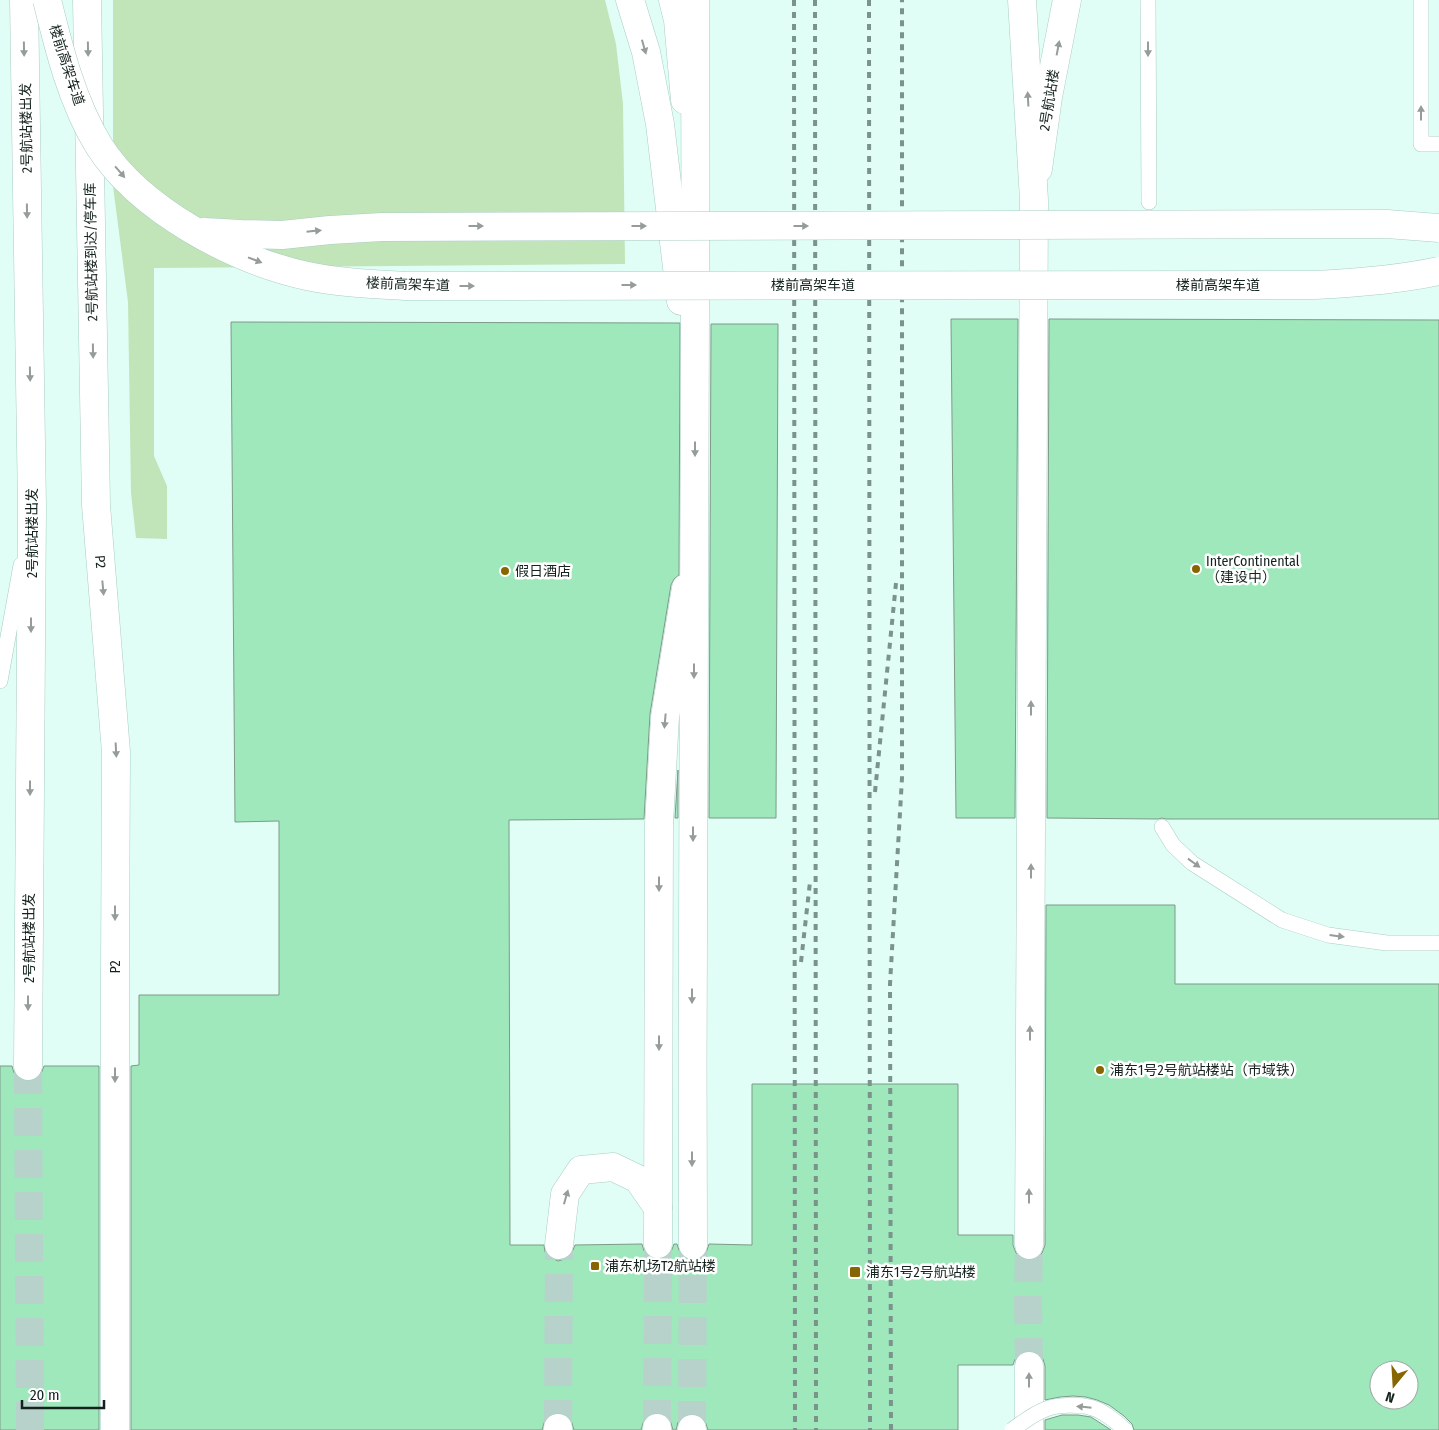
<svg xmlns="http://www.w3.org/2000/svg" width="1439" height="1430" viewBox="0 0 1439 1430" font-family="'Fira Sans Condensed','Noto Sans SC',sans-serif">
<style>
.green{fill:#c1e5b9}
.building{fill:#9ee8bc;stroke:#7e9a89;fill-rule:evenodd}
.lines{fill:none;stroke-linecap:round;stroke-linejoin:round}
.tertiary-tunnel{stroke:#b7d2cb;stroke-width:28;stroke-dasharray:28 14;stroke-linecap:butt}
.primary-tunnel{stroke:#b7d2cb;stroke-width:28;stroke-dasharray:28 14;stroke-linecap:butt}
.trunk-tunnel{stroke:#b7d2cb;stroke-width:28;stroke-dasharray:28 14;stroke-linecap:butt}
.service-casing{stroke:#a9cdc3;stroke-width:16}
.tertiary-casing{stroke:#a9cdc3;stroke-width:29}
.primary-casing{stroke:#a9cdc3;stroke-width:29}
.trunk-casing{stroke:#a9cdc3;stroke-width:29}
.service{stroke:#fff;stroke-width:15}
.tertiary{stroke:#fff;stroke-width:28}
.primary{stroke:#fff;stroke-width:28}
.trunk{stroke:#fff;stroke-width:28}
.rail{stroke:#7c938d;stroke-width:4;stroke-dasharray:6 6;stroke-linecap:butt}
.service-bridge-casing{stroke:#a9cdc3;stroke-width:16;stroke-linecap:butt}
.tertiary-bridge-casing{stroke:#a9cdc3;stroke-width:29;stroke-linecap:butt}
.service-bridge{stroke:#fff;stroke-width:15}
.tertiary-bridge{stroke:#fff;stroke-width:28}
.oneway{fill:#959c9a}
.poi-dot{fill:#876500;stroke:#fff;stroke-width:2}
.labels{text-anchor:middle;stroke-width:5;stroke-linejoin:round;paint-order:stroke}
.street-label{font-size:14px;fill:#14221e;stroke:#fff}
.poi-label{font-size:14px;fill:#14221e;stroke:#fff;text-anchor:start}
</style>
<rect width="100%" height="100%" fill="#e0fef6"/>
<path class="green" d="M113,0H605L616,44L623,104L625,264L154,268V456L167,486V539L136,538L131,493L128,302L113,186Z"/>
<g class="building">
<path d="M951,319H1018L1015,818H956Z"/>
<path d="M1049,319L1439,320V819H1166L1162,818L1158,819L1047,818Z"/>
<path d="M231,322L680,323L679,575L674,579L671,585L650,714L644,819L509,820L510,1245H544L545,1252L549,1257L558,1261L565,1259L571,1255L575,1245L642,1244L644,1251L650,1257L658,1260L666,1257L671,1252L674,1244H677L680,1253L686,1259L694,1261L700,1259L706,1253L709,1244L752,1245V1084H958V1235H1013V1245L1016,1253L1021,1258L1028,1261L1036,1259L1042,1253L1045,1245L1046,905H1175V984H1439V1430H1134L1132,1424L1124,1416L1109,1405L1097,1400L1086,1397L1073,1396L1060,1397L1045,1400V1366L1043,1359L1037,1353L1029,1350L1021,1353L1015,1359L1013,1365H958V1430H708L705,1421L699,1415L692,1413L684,1416L678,1422L676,1430H673L670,1420L664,1414L657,1412L650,1414L644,1420L641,1430H574L571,1420L565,1414L558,1412L551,1414L545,1420L542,1430H131V1066L139,1065V995H279V821L235,822ZM1379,1370H1409V1400H1379Z"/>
<path d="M711,324H778L776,818H709Z"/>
<path d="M678,770V818H675Z"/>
<path d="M0,1066H12L14,1073L20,1079L28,1082L35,1080L41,1074L44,1066H99V1430H0Z"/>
<path d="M1062,1415H1078L1091,1417L1111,1430H1045V1420Z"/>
</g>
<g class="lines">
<g class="tertiary-tunnel">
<path d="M558,1428L559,1245"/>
<path d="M657,1428L658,1244"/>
</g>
<path class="primary-tunnel" d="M28,1066L30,1430"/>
<g class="trunk-tunnel">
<path d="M1029,1366L1028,1299L1029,1245"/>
<path d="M692,1429L693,1245"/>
</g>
<g class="service-casing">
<g id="service">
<path d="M1148,0L1149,202"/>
<path d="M1421,0V144H1439"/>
<path d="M0,681L21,565"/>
<path d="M1162,827L1173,845L1192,863L1282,920L1328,935L1387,943H1437"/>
</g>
</g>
<g class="tertiary-casing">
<g id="tertiary">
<path d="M658,1244L659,824L665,717L686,588"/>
<path d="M559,1245L565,1194L581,1170L613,1167L638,1179L658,1208"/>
<path d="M558,1428V1430"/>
<path d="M657,1430V1428"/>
</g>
</g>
<g class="primary-casing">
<g id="primary">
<path d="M24,0L32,507L28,1066"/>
<path id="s1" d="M87,0L96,505L116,752L115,974V1430"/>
<path d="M673,0L678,20L685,100"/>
<path d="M1038,169L1048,97L1067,0"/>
</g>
</g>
<g class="trunk-casing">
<g id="trunk">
<path d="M630,0L646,52L660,124L681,301"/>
<path d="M1022,0L1034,200L1029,1245"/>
<path d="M693,1245C691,830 697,415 695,0"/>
<path d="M1029,1366V1430"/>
<path d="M692,1429V1430"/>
</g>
</g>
<use href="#service" class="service"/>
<use href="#tertiary" class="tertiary"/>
<use href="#primary" class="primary"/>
<use href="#trunk" class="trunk"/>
<g class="rail">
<path d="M794,0L795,1430"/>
<path d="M815,0L816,1430"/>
<path d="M869,0L870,1430"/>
<path d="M875,792L896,583"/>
<path d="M801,962L810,882"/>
<path d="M891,1430L890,984L902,778V0"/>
</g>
<g class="service-bridge-casing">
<path id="service-bridge" d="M1012,1430C1023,1422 1033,1414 1046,1409C1056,1405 1078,1404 1089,1407C1101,1409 1117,1422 1125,1430"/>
</g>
<g class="tertiary-bridge-casing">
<g id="tertiary-bridge">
<path d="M47,0C59,49 72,102 99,146C140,210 234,260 307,276C340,283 374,284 408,286L1315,285C1357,283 1398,280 1439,271"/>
<path d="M204,232L241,234L282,235L330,230L382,227L1387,224L1439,228"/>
</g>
</g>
<use href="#service-bridge" class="service-bridge"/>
<use href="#tertiary-bridge" class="tertiary-bridge"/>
</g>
<defs><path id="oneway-solid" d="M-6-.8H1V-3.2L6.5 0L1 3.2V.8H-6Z" transform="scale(1.25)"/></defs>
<g class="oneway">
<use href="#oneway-solid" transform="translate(644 47) rotate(74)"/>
<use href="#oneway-solid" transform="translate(1058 48) rotate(-79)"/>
<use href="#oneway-solid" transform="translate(24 49) rotate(89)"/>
<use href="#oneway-solid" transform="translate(88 49) rotate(89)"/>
<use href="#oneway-solid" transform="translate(1148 49) rotate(90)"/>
<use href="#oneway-solid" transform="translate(1028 99) rotate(-93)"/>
<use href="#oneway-solid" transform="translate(1421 113) rotate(-90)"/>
<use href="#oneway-solid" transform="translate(120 172) rotate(49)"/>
<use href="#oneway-solid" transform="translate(27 211) rotate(89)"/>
<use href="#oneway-solid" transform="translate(476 226)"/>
<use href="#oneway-solid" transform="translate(639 226)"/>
<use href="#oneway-solid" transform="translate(801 226)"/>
<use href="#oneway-solid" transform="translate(314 231) rotate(-6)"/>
<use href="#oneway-solid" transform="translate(255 260) rotate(21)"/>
<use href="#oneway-solid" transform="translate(629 285)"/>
<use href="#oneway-solid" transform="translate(467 286)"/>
<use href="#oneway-solid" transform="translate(93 351) rotate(89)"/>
<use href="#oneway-solid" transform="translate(30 374) rotate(89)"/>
<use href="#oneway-solid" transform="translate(695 449) rotate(90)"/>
<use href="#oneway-solid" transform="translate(103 588) rotate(85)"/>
<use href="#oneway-solid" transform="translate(31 625) rotate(90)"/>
<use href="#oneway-solid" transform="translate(694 671) rotate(90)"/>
<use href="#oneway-solid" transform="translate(1031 708) rotate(-90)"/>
<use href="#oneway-solid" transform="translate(665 721) rotate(95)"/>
<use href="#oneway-solid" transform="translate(116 750) rotate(87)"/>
<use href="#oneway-solid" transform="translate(30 788) rotate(90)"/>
<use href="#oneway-solid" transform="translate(693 834) rotate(90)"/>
<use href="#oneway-solid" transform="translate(1194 863) rotate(36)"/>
<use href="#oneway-solid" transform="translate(1031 871) rotate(-90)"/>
<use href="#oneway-solid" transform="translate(659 884) rotate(90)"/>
<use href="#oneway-solid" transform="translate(115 913) rotate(90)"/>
<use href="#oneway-solid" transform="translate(1337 936) rotate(7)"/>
<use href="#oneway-solid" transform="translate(692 996) rotate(90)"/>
<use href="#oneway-solid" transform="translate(28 1003) rotate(90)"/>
<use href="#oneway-solid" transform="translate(1030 1033) rotate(-90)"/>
<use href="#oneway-solid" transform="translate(659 1043) rotate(90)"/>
<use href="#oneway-solid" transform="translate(115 1075) rotate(90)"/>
<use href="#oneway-solid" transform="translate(692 1159) rotate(90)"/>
<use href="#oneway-solid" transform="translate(1029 1196) rotate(-90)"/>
<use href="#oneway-solid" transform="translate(566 1197) rotate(-74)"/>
<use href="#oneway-solid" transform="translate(1029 1380) rotate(-90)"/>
<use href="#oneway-solid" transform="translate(1084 1407) rotate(-174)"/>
</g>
<g class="poi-dot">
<circle cx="1196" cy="569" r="5"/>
<circle cx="505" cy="571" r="5"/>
<circle cx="1100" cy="1070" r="5"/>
<rect x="590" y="1261" width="10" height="10" rx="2.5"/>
<rect x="849" y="1266" width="12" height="12" rx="2.5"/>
</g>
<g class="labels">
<g class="street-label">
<text transform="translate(67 65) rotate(72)" y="5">楼前高架车道</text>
<text transform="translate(1049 100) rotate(-81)" y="5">2号航站楼</text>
<text transform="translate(26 128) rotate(-91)" y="5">2号航站楼出发</text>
<text transform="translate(91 252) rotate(-91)" y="5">2号航站楼到达/停车库</text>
<text transform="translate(408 284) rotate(2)" y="5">楼前高架车道</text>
<text x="813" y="290">楼前高架车道</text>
<text x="1218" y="290">楼前高架车道</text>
<text transform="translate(32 533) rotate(-90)" y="5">2号航站楼出发</text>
<text dy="5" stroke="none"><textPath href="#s1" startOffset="562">P2</textPath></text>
<text transform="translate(29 938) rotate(-90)" y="5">2号航站楼出发</text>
<text transform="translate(115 967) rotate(-90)" y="5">P2</text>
</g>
<g class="poi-label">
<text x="1206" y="566">InterContinental<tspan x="1206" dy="16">（建设中）</tspan></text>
<text x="515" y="576">假日酒店</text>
<text x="1110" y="1075">浦东1号2号航站楼站（市域铁）</text>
<text x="605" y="1271">浦东机场T2航站楼</text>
<text x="866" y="1277">浦东1号2号航站楼</text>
</g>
</g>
<g transform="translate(1394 1385) rotate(198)"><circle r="24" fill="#ffffff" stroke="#a1a7a5"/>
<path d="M0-4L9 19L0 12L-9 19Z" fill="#876500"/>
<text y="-8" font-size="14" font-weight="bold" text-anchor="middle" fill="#14221e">N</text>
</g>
<path d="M22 1400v8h82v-8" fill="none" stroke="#14221e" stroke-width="2.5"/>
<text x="30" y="1400" font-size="15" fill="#14221e" stroke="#ffffff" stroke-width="4" paint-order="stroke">20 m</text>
</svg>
